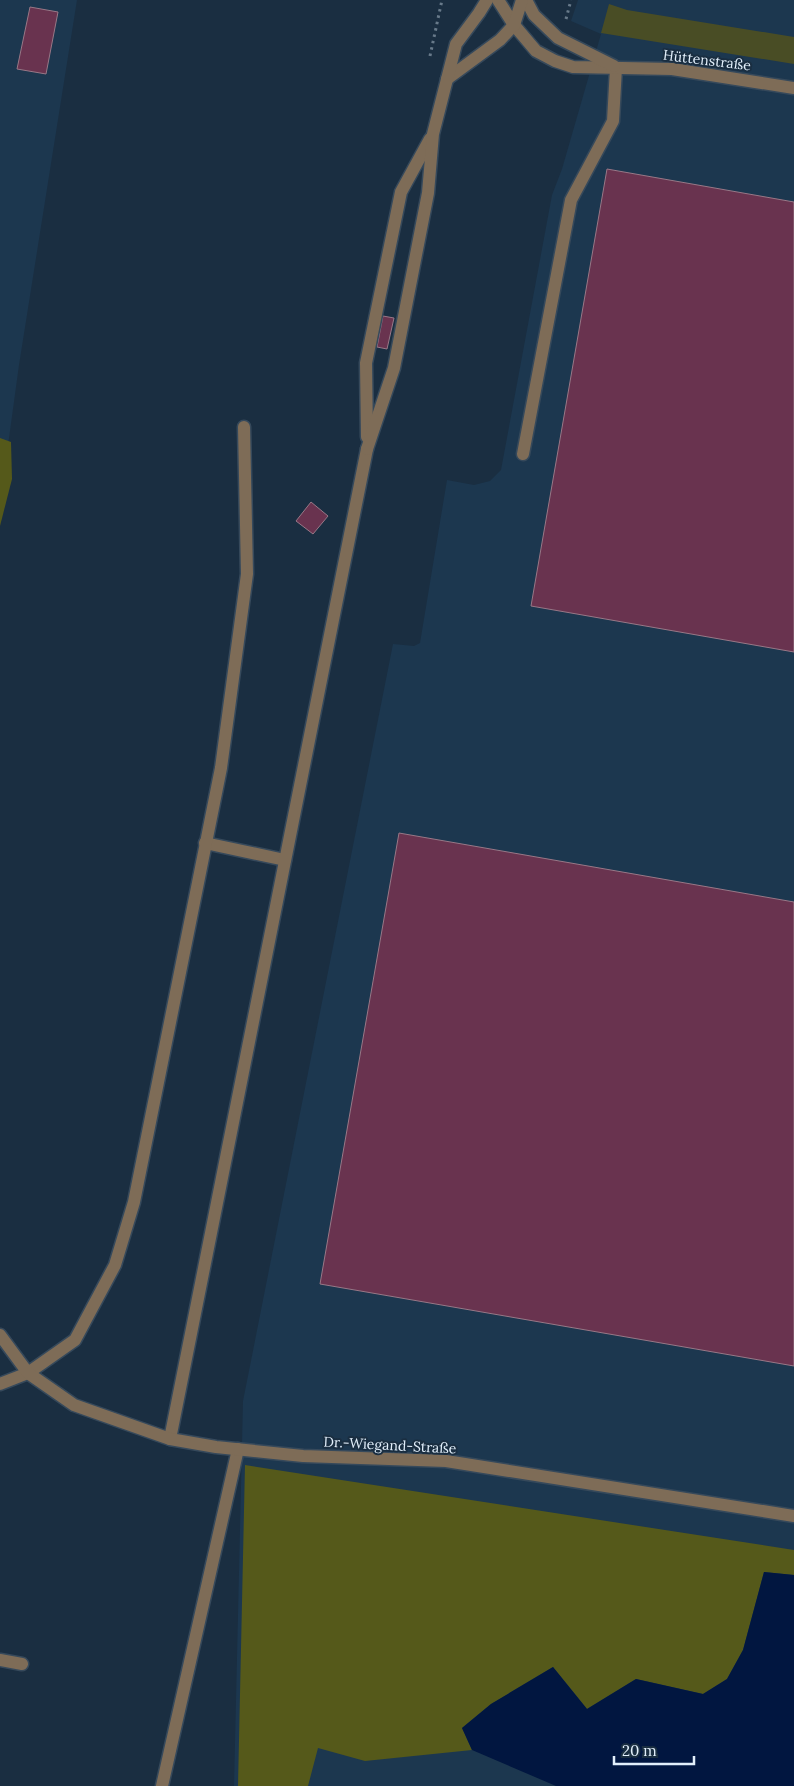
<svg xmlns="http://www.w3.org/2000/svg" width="794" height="1786" viewBox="0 0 794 1786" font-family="Lora,serif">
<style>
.built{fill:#1c374f}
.green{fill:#494d25}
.forest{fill:#55591a}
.water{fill:#011640}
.building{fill:#69334f;stroke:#987887}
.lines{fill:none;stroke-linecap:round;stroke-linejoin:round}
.lane-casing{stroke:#36495b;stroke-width:15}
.street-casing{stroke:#36495b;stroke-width:15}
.path{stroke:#687a8a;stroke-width:3;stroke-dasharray:2.5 4;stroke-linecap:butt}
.lane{stroke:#7e6c57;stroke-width:12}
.street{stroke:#7e6c57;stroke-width:12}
.labels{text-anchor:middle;stroke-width:4;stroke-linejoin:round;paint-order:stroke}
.street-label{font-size:14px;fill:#e2effb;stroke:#1a2e41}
</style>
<rect width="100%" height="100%" fill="#1a2e41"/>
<g class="built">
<path d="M0,0H77L19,365L0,504Z"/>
<path d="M578,0H794V1786H234L243,1401L393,644L414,646L420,643L447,480L474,485L490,481L501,470L552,195L562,169L601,34L571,21Z"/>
</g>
<path class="green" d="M609,4L627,10L794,37V64L601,33Z"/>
<g class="forest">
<path d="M0,438L11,442L12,479L0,526Z"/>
<path d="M245,1465L794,1550V1575L764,1572L743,1650L727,1679L703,1694L636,1679L587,1709L553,1667L491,1704L462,1728L472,1750L365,1761L318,1748L308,1786H238Z"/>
</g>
<path class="water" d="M764,1572L794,1575V1786H556L472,1750L462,1728L491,1704L553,1667L587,1709L636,1679L703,1694L727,1679L743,1650Z"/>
<g class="building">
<path d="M30,7L58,12L46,74L17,69Z"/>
<path d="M607,169L794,202V652L531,606Z"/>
<path d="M383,316L394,318L387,349L377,347Z"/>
<path d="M311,502L328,516L313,534L296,521Z"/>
<path d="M399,833L794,902V1366L320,1284Z"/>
</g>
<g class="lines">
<g class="lane-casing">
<g id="lane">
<path d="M523,454L571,200L613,121L616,68"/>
<path d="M205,843L285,860"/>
<path d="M0,1384L28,1373L75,1340L115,1265L134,1202L221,768L247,574L244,427"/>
<path d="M170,1439L367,449"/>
<path d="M0,1660L22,1664"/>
<path d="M162,1786L238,1449"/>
</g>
</g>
<g class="street-casing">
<g id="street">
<path d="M498,0L514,25L536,51L555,61L573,67L672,69L794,88"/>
<path d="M526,0L534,15L558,38L614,66"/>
<path d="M447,79L500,40L514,25L522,0"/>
<path d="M367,437L366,363L401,192L430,139"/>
<path d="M367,449L394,368L428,193L433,134L456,44L479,13L487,0"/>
<path d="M0,1335L28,1373L74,1405L170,1439L216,1447L303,1456L446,1461L794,1516"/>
</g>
</g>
<g class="path">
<path d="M566,19L571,0"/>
<path d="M430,56L442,0"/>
</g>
<use href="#lane" class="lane"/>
<use href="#street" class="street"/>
</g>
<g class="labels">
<g class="street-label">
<text transform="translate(707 60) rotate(7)" y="5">Hüttenstraße</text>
<text transform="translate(390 1445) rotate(3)" y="5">Dr.-Wiegand-Straße</text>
</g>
</g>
<path d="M614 1756v8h80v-8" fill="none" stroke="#e2effb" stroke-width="2.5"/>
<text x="622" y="1756" font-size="15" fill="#e2effb" stroke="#1a2e41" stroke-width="4" paint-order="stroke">20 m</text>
</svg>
